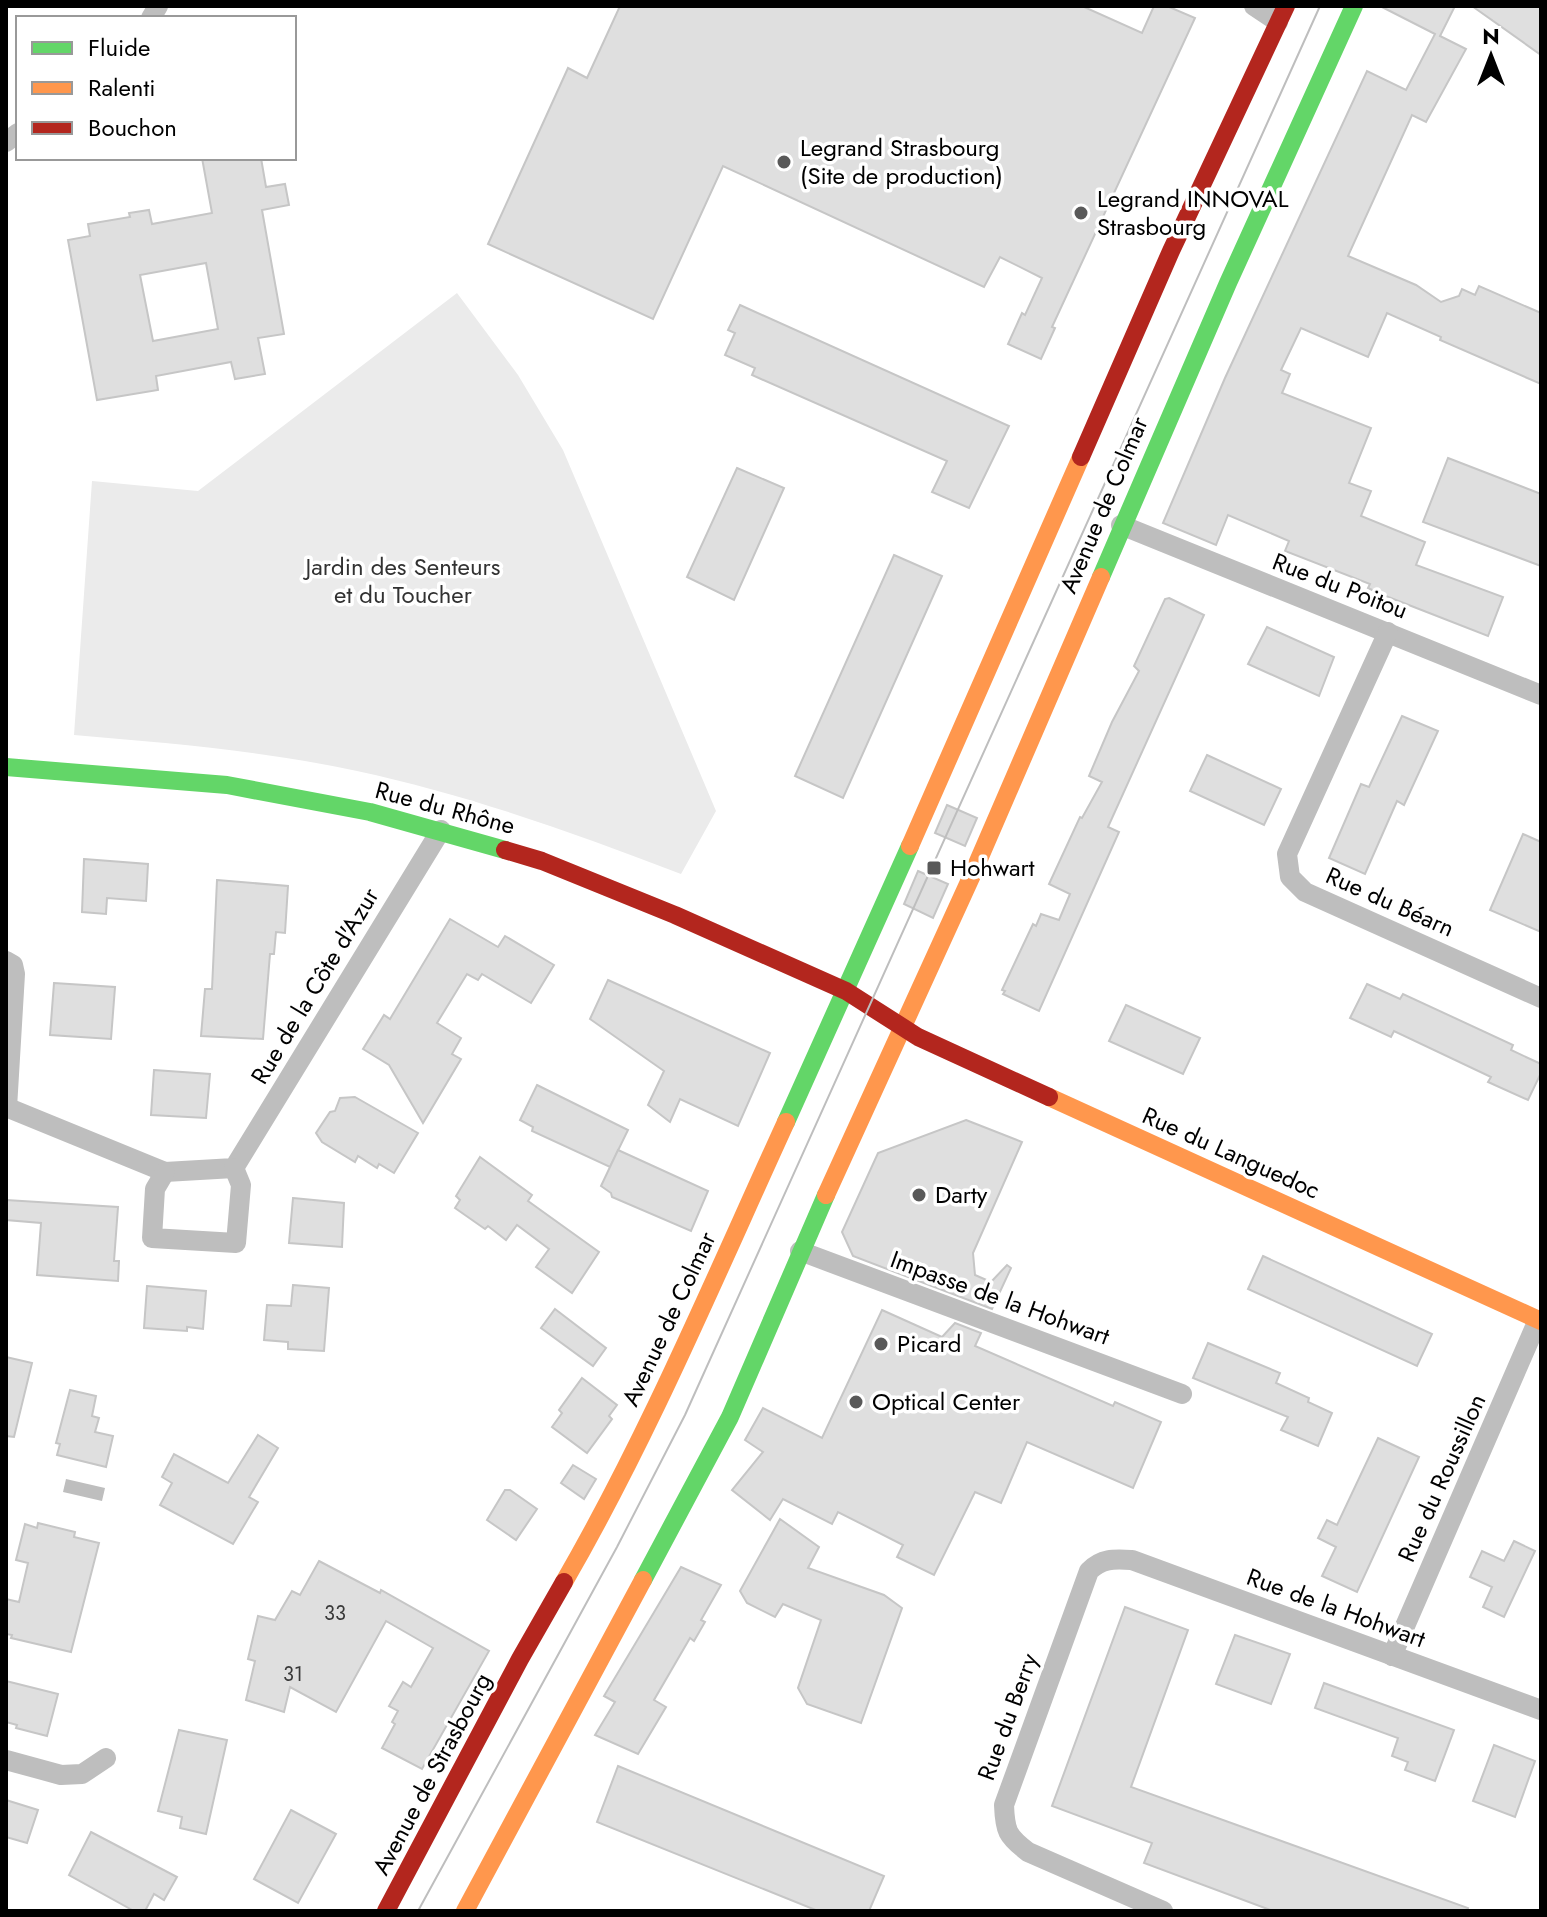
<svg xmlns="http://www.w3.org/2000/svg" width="1547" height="1917" viewBox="0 0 1547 1917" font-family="Jost,sans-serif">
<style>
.green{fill:#ebebeb}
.water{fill:#bebebe}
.building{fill:#dfdfdf;stroke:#c6c6c6;stroke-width:2;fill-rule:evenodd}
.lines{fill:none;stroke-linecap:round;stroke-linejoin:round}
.street{stroke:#bebebe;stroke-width:20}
.fast{stroke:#63d668;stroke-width:18}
.slow{stroke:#ff974d;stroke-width:18}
.jam{stroke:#b3261e;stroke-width:18}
.tram{stroke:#bebebe;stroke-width:2}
.poi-dot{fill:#595959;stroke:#fff;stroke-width:3}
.labels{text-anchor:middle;stroke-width:7;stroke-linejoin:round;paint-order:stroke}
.number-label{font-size:20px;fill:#383838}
.poi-label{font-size:24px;fill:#000;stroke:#fff;text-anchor:start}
.street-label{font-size:24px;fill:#000;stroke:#fff}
.park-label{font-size:24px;fill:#323232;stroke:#fff}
</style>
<rect width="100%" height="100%" fill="#fff"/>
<path class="green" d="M457,293L518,375L563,450L716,811L681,874C575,833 468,795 357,771C264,751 169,743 74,735L92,481L198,491Z"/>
<path class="water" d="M66,1479L105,1488L102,1501L63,1492Z"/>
<g class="building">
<path d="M620,6H1082L1142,33L1154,6H1167L1195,18L1052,327L1055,328L1041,359L1008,344L1022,313L1025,315L1042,278L1000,257L984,287L723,166L653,319L488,244L568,68L587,78Z"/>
<path d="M1380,6H1455L1440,36L1466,49L1426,122L1412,115L1348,256L1416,285L1441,302L1459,296L1462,289L1475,295L1479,286L1541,313V384L1440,340L1441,337L1387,313L1368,357L1301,328L1281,370L1290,374L1282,393L1371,428L1349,483L1371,491L1361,516L1425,542L1416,565L1503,597L1488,636L1378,593L1368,588L1370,584L1285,551L1289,541L1228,515L1216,545L1163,523L1225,378L1367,71L1406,90L1435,34Z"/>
<path d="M1472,6H1541V55Z"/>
<path d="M202,158H261L266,187L285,184L289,205L262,210L284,334L258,338L265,374L235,379L231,362L156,376L158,390L97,400L68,240L90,236L88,224L130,217L129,213L149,210L152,224L212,213ZM206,263L218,329L153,341L140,275Z"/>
<path d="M740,305L1009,426L969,508L932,492L947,461L752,375L755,368L725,355L735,333L728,330Z"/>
<path d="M1448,458L1541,494V566L1423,522Z"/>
<path d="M737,468L784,488L734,600L687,577Z"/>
<path d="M894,555L942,576L843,798L795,776Z"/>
<path d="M1169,598L1204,615L1108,827L1119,832L1039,1011L1003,994L1005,991L1002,990L1033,924L1036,926L1041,914L1059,920L1070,894L1049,884L1080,817L1082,818L1102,782L1089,776L1112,722L1139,671L1134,666L1165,599Z"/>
<path d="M1267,627L1334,657L1319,696L1248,664Z"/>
<path d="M1402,716L1438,731L1404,805L1397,801L1365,874L1329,858L1361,784L1369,787Z"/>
<path d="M1207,755L1281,789L1264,825L1190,791Z"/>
<path d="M947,805L977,818L965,846L935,833Z"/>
<path d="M1523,834L1541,842V932L1490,910Z"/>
<path d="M84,859L148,864L146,901L107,898L106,914L82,912Z"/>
<path d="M918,871L948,884L933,918L904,904Z"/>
<path d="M217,880L288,886L285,933L276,932L274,954H270L263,1039L201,1036L205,989H212Z"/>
<path d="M450,919L498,947L505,936L554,965L531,1003L482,974L478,980L467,974L437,1023L461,1038L452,1054L461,1059L423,1123L389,1065L363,1049L384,1015L390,1019Z"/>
<path d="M608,980L770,1053L738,1126L680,1099L670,1122L648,1105L664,1071L590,1019Z"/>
<path d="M54,983L115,987L111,1039L50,1035Z"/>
<path d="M1367,984L1400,999L1403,994L1513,1045L1511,1050L1541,1064V1073L1528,1100L1488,1082L1491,1077L1394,1031L1391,1037L1350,1018Z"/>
<path d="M1126,1005L1200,1038L1183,1074L1109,1041Z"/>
<path d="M154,1070L210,1074L206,1118L151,1115Z"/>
<path d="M537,1085L628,1130L610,1167L532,1131L533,1127L520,1120Z"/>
<path d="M355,1097L418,1133L394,1173L379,1164L377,1168L358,1156L355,1162L322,1142L316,1133L330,1112L335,1111L340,1098Z"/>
<path d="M966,1120L1022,1142L973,1253L975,1275L991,1282L1007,1265L1011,1268L992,1309L853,1256L842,1232L878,1153Z"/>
<path d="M618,1150L708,1191L691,1231L612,1197L611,1193L601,1186Z"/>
<path d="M480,1157L532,1195L528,1201L599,1252L572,1293L536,1267L549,1249L517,1225L506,1240L488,1226L485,1229L455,1208L460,1200L456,1196Z"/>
<path d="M293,1198L344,1203L342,1247L289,1243Z"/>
<path d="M6,1200L118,1207L114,1261H119L118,1281L37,1275L41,1223L6,1220Z"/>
<path d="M1263,1256L1432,1334L1417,1366L1248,1289Z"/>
<path d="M293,1285L329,1288L324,1351L288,1349V1342L264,1340L267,1305L291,1306Z"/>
<path d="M147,1286L206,1291L203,1329L187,1327V1331L144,1328Z"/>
<path d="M555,1309L606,1348L593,1366L541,1328Z"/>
<path d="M882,1310L942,1337L955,1323L981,1333L975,1346L1113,1406L1115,1402L1161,1422L1133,1488L1027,1442L1001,1503L975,1492L934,1575L897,1557L903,1545L838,1512L832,1524L783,1499L770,1520L732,1490L763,1452L745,1440L763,1408L822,1438Z"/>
<path d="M1208,1343L1280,1373L1276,1383L1309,1398L1308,1402L1332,1413L1318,1446L1281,1430L1288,1417L1193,1378Z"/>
<path d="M6,1357L32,1363L14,1437L6,1436Z"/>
<path d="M582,1378L617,1405L609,1416L612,1419L587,1453L552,1427L562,1413L559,1410Z"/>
<path d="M70,1390L96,1396L92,1416L99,1418L95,1432L113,1436L106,1467L57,1455L60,1444L56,1443Z"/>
<path d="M258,1435L278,1448L249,1497L258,1502L233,1544L160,1505L172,1483L162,1477L174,1454L228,1483Z"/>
<path d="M1378,1438L1419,1457L1357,1592L1322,1576L1336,1547L1318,1538L1327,1520L1337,1525Z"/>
<path d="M573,1465L596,1479L584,1499L561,1483Z"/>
<path d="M505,1490H510L537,1509L516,1540L487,1520Z"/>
<path d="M780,1519L819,1547L808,1568L884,1595L902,1608L861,1723L807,1704L798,1688L821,1620L783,1604L775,1617L747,1603L740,1591Z"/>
<path d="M38,1523L75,1532L74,1537L99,1543L71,1652L11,1638L12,1635L6,1634V1599L19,1602L28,1563L16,1560L25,1524L37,1528Z"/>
<path d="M1514,1541L1535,1551L1504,1617L1483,1607L1492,1587L1470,1577L1482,1551L1504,1561Z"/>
<path d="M319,1561L380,1593L381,1590L489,1651L422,1769L382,1748L395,1724L392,1722L398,1711L389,1706L403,1682L411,1687L433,1648L386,1621L336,1712L290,1687L284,1712L246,1700L255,1661L248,1659L258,1616L275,1620L292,1591L300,1595Z"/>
<path d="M681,1567L721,1585L701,1620L705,1622L694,1641L690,1638L654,1700L666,1707L638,1754L595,1735L615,1702L604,1696Z"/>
<path d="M1125,1607L1188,1630L1131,1787L1468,1908L1467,1911H1273L1144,1863L1152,1843L1052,1806Z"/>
<path d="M1235,1635L1290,1654L1271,1704L1216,1684Z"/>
<path d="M6,1681L58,1694L47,1736L16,1728L17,1725L6,1722Z"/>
<path d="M1324,1683L1454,1730L1435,1781L1405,1770L1408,1762L1392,1756L1398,1738L1315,1708Z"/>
<path d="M179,1730L227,1740L206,1834L180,1828L182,1817L158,1811Z"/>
<path d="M1494,1745L1535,1761L1515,1817L1473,1801Z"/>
<path d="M618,1766L884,1876L869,1911H818L597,1822Z"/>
<path d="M6,1800L38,1810L27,1843L6,1837Z"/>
<path d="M291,1810L336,1834L298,1903L254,1879Z"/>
<path d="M91,1832L177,1877L164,1900L154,1894L145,1911H134L69,1875Z"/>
</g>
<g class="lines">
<g class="street">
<path d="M1254,6L1278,22"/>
<path d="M151,18L158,6"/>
<path d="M6,142L18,133"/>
<path d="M1121,525L1541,695"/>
<path d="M1388,632L1287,854L1290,877L1305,892L1541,998"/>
<path d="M6,961L13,965L15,974L7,1108"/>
<path d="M6,1107L165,1172L234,1168L441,830"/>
<path d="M165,1172L155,1189L152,1238L236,1243L241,1185L234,1168"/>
<path d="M800,1251L1182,1394"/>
<path d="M1392,1656L1538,1320"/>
<path d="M6,1760L61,1775L82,1774L106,1758"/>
<path d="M1163,1911L1028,1852C1007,1836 1005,1831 1004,1805L1089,1571C1102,1558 1114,1559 1132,1560L1541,1710"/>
</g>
<g class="fast">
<path d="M1101,577L1228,283L1354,6"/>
<path d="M6,767L227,785L370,812L505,850"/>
<path d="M786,1122L910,846"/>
<path d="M643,1580L730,1417L826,1195"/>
</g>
<g class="slow">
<path d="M910,846L1081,457"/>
<path d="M1049,1097L1541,1321"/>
<path d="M826,1195L973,873L1101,577"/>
<path d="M564,1582C649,1435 715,1277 786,1122"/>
<path d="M465,1911L643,1580"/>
</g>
<g class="jam">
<path d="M1081,457L1171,251L1286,6"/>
<path d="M505,850L542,861L675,915L846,991L918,1037L1049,1097"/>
<path d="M386,1911L520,1659L564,1582"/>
</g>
<path class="tram" d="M418,1911L617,1547L685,1415L1320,6"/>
</g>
<g class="poi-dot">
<circle cx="784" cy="162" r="8"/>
<circle cx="1081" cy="213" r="8"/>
<rect x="926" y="860" width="16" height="16" rx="4"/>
<circle cx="919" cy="1195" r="8"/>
<circle cx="881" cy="1344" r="8"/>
<circle cx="856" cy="1402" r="8"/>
</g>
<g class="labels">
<g class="number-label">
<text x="335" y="1620">33</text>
<text x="293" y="1681">31</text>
</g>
<g class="poi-label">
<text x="800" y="156">Legrand Strasbourg<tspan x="800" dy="28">(Site de production)</tspan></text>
<text x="1097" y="207">Legrand INNOVAL<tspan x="1097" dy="28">Strasbourg</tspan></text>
<text x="950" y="876">Hohwart</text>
<text x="935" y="1203">Darty</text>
<text x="897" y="1352">Picard</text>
<text x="872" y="1410">Optical Center</text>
</g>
<g class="street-label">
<text transform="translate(1104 505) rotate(-67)" y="8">Avenue de Colmar</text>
<text transform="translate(1340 586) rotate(21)" y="8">Rue du Poitou</text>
<text transform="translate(445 808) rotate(15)" y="8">Rue du Rhône</text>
<text transform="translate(1390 902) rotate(24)" y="8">Rue du Béarn</text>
<text transform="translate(315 986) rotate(-59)" y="8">Rue de la Côte d'Azur</text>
<text transform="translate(1231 1153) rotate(24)" y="8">Rue du Languedoc</text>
<text transform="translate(1000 1298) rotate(20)" y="8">Impasse de la Hohwart</text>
<text transform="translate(669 1319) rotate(-65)" y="8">Avenue de Colmar</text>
<text transform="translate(1442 1478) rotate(-66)" y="8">Rue du Roussillon</text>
<text transform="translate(1336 1608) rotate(20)" y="8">Rue de la Hohwart</text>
<text transform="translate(1008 1717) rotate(-70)" y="8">Rue du Berry</text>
<text transform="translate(432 1774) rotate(-62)" y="8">Avenue de Strasbourg</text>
</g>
<g class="park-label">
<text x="403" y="575">Jardin des Senteurs<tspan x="403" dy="28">et du Toucher</tspan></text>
</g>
</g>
<rect width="1547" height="1917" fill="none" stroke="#000000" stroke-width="16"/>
<rect x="16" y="16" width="280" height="144" fill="#ffffff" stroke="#999999" stroke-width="2"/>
<rect x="32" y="42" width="40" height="12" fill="#63d668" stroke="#999999" stroke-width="2"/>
<text x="88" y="56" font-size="24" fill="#000000">Fluide</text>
<rect x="32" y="82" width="40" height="12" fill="#ff974d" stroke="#999999" stroke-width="2"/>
<text x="88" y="96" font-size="24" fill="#000000">Ralenti</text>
<rect x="32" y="122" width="40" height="12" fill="#b3261e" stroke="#999999" stroke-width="2"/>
<text x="88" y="136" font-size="24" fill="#000000">Bouchon</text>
<g transform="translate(1491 56)" stroke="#ffffff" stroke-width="6" paint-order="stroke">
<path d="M0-6L14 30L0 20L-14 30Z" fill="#000000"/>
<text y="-12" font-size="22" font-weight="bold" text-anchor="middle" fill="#000000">N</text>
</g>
</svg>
